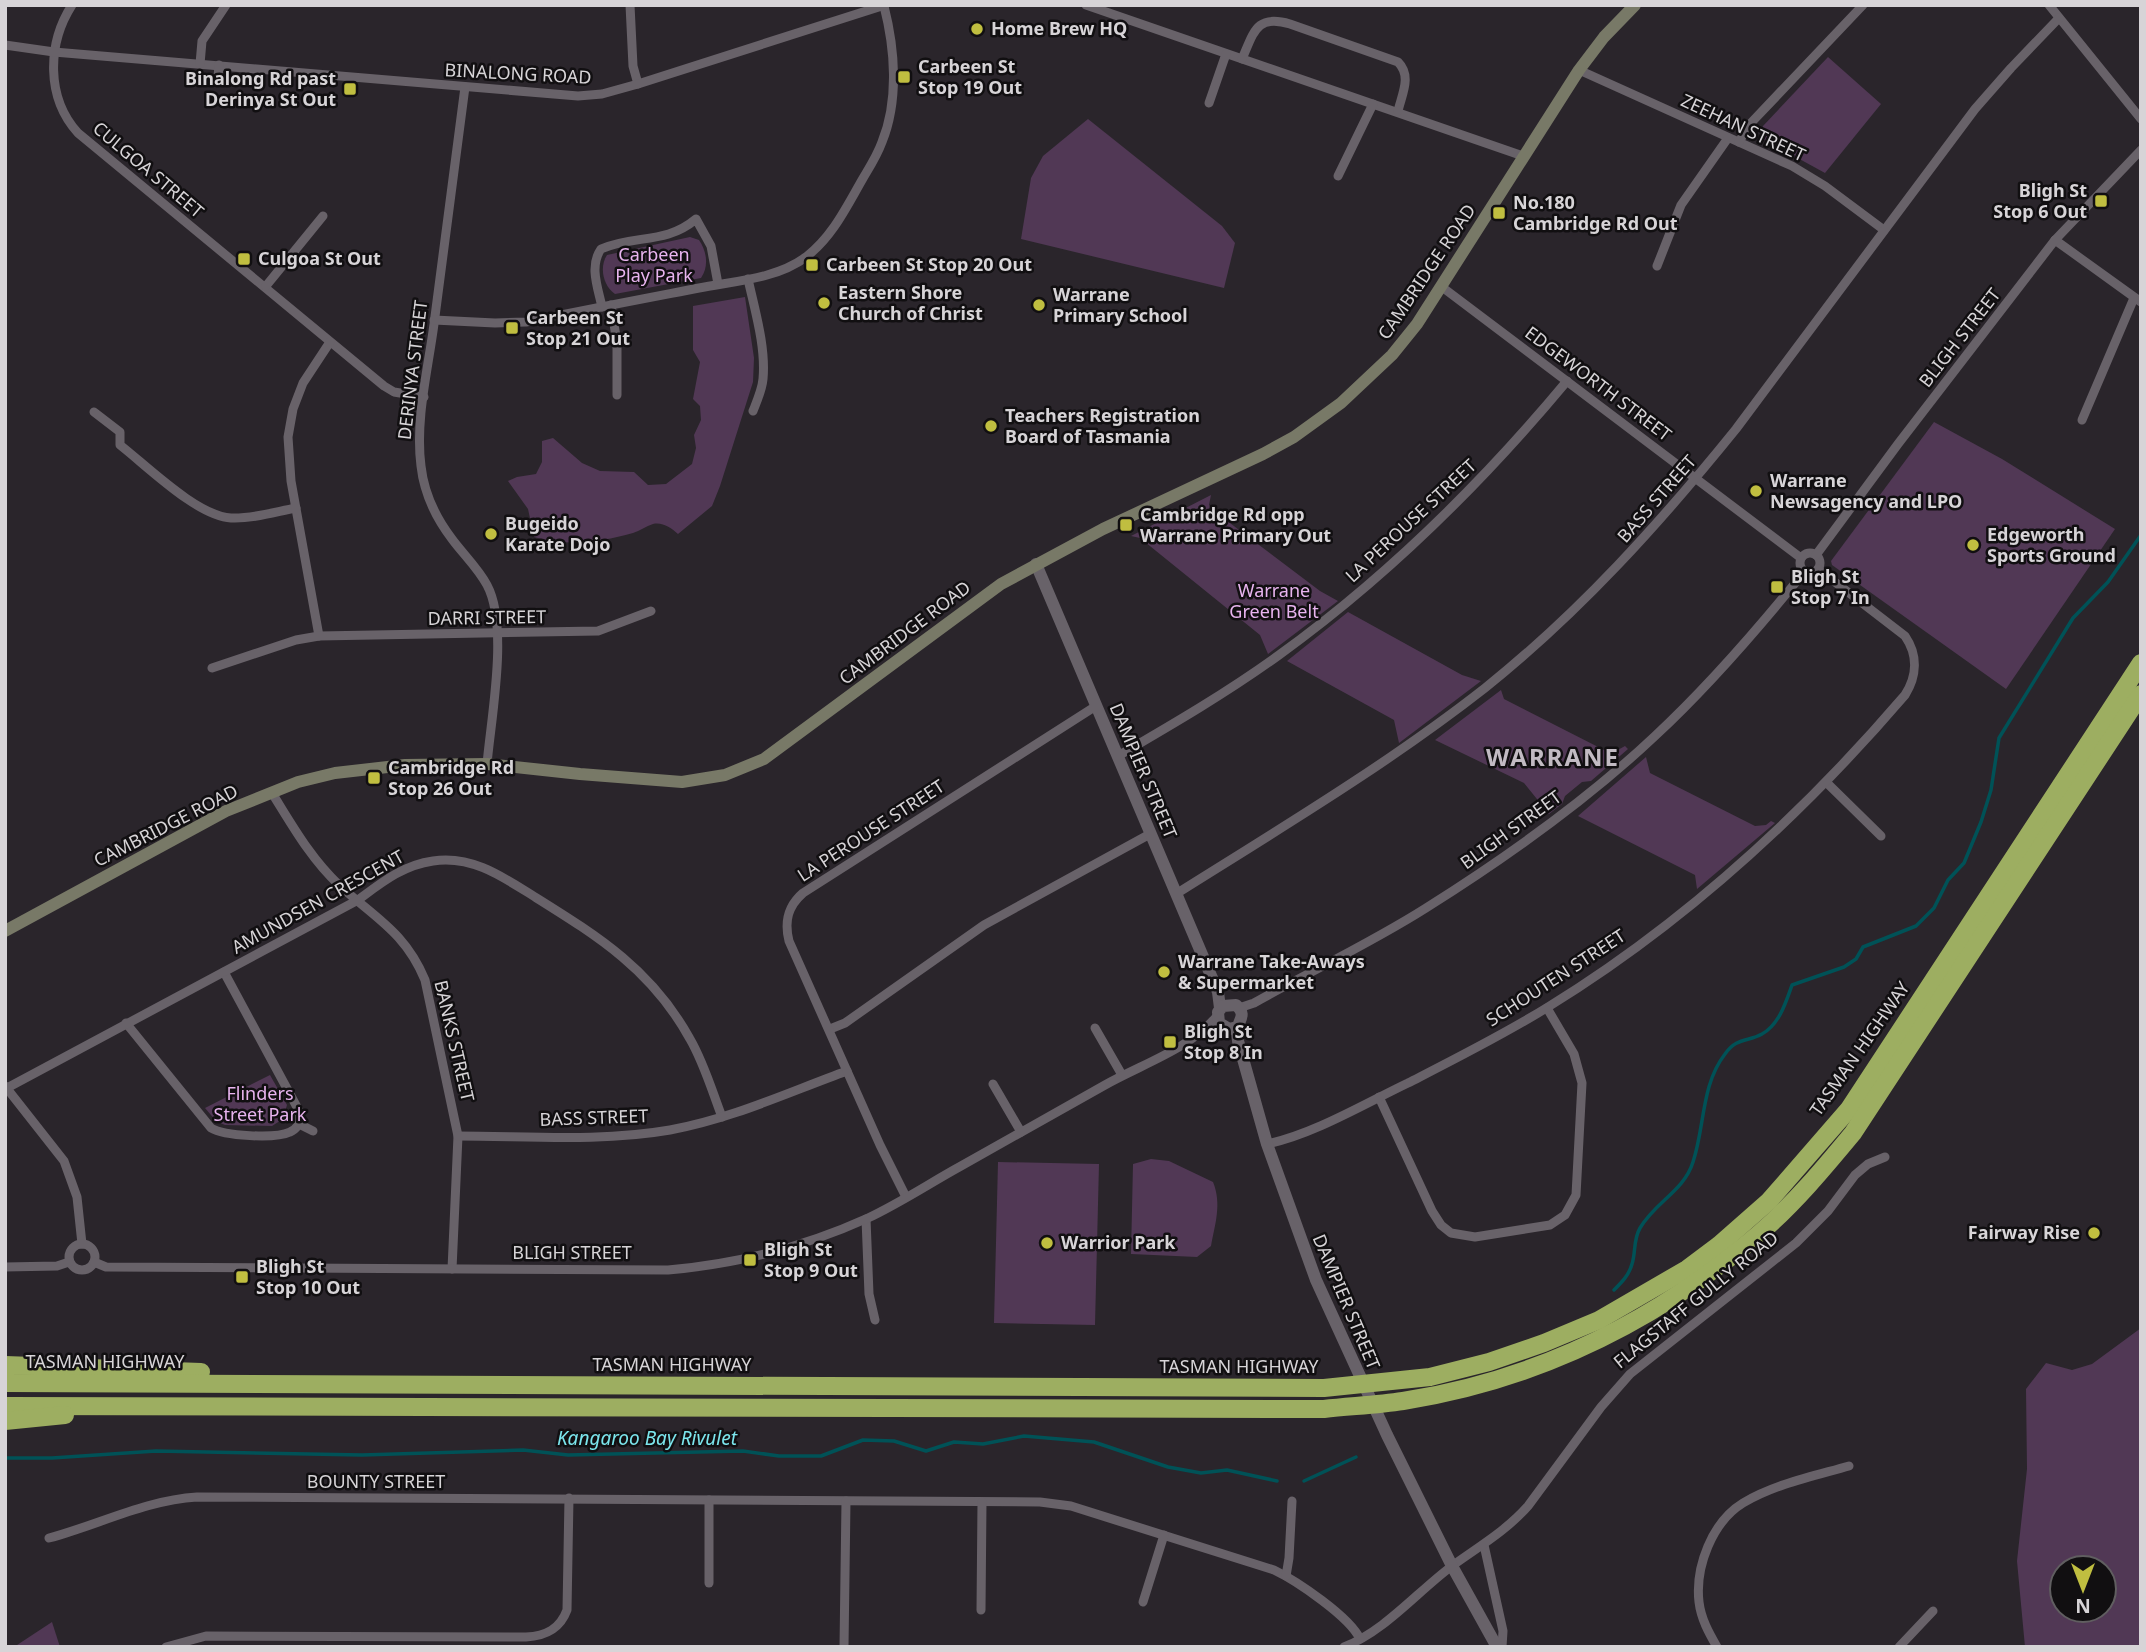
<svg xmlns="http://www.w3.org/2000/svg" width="2146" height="1652" viewBox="0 0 2146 1652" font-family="'Noto Sans',sans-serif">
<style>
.green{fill:#513855;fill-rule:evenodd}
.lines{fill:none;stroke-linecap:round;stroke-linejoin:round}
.stream{stroke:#005257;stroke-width:3.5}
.minor{stroke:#686269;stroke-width:9}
.tertiary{stroke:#686269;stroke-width:12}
.secondary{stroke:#787967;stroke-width:12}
.motorway{stroke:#9dae61;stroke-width:18}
.poi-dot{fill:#c0be40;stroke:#110f11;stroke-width:2.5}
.labels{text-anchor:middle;stroke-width:5;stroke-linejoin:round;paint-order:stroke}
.poi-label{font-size:18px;font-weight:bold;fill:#d7d4d7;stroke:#110f11;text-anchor:start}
.street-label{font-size:18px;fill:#d7d4d7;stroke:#110f11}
.park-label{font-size:18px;fill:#e8b4ef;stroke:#110f11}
.water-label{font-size:19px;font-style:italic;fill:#7ce6ed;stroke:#110f11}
.district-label{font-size:24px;font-weight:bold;letter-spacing:2px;fill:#c2bbc3;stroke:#110f11}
</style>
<rect width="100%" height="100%" fill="#2a252b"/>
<g class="green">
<path d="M1828,57L1881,104L1825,173L1763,139L1760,135L1763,126Z"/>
<path d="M1088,119L1222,226L1235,243L1224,288L1021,239L1031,178L1043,156Z"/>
<path d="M690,237L699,240C707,252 709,266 701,278L615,294C603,286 599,267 607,255Z"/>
<path d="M745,297L754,358L753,382L720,486L712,506L678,534C671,528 663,522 653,524C646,526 640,531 633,533C601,542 566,547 534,537L528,509L508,481L517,477L536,474L542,462V441L553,438L582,463L600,471L634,472L648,485L666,484L692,464L696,448L694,435L701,420L700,406L693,399L700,362L693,350V306Z"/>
<path d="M1934,422L2002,459L2115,529L2006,689L1832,565L1831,561Z"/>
<path d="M1211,495L1209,505L1214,511L1320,591L1338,601L1268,654L1260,635L1140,538L1131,536Z"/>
<path d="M1348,612L1462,675L1481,681L1399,743L1394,720L1287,661Z"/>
<path d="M1501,690L1504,699L1608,752L1616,751L1625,746L1628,749L1591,781L1582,782L1565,796L1562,804L1549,814L1524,783L1435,740Z"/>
<path d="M1646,757L1650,773L1755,826L1766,825L1771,821L1775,823L1697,889L1695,875L1578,816Z"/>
<path d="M270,1075L287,1105L283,1119L272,1126L225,1125L216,1121L205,1108Z"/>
<path d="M1151,1159L1169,1161L1213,1182C1222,1204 1215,1224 1211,1246L1197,1257L1131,1254L1133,1164Z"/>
<path d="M998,1162L1099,1164L1095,1325L994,1323Z"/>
<path d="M2141,1328V1647H2025L2017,1561L2027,1469L2026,1389L2046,1363L2072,1370L2092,1364ZM2062,1568H2104V1610H2062Z"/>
<path d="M52,1622L60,1647H14Z"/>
</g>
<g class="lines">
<g class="stream">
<path d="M1614,1290C1622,1282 1629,1275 1632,1264C1636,1252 1633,1240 1640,1228C1655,1202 1684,1191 1693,1162C1705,1126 1701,1085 1725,1054C1737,1037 1748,1042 1762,1034C1779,1025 1786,1002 1792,985L1844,967L1856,959L1863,947L1916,926L1934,908L1948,880L1964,863L1981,822L1991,790L1999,738L2073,618L2108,582L2141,535"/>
<path d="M5,1458H52L156,1451L362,1455L523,1450L568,1455L743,1451L779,1456H821L863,1440L894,1441L926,1451L954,1442L983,1444L1024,1436L1094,1442L1168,1467L1201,1473L1227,1470L1277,1481"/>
<path d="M1304,1481L1356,1457"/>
</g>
<g class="minor">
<path d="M72,5C47,44 46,98 78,133L384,386L394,392L424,397"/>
<path d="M630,5L633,66L638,84"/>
<path d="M1086,5L1523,156"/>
<path d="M2049,5L2141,119"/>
<path d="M5,45L54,52L578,96L602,94L638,84L885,5"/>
<path d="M1242,59C1254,32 1256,14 1290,24L1398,62C1412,76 1402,94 1398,111"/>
<path d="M200,64L202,41L226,5"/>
<path d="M1579,70L1792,166L1825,186L1884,230"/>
<path d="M218,77L219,65"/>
<path d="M465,87C455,166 445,245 434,324C428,370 415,420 421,466C424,493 436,518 452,539C463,554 478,568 487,585C509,626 491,718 487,764"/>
<path d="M1209,103L1226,54"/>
<path d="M1739,142L1749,125L1863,5"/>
<path d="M1338,176L1373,104"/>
<path d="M2055,240L2141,302"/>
<path d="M1657,266L1681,205L1728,138"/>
<path d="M748,279C755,311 766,347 763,379C762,390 757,401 753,411"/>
<path d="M266,286L323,216"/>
<path d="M1442,287L1801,558"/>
<path d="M611,305L617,343V395"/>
<path d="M602,307C598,288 589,266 601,249C635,234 665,245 696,219L711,246L718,284"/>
<path d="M434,320L495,323L526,322C584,310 642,299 699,288C735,281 776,279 806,257C832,237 846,208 862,180C869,168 877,156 882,142C899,100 895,49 884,6"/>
<path d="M94,412L120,432V445C147,466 197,516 231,518C252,519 275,512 296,508"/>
<path d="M2082,420L2134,298"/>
<circle cx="1810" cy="563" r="10"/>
<path d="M1816,555L1898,444L2055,240L2141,150"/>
<path d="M319,636L291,481L288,437L293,409L303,383L330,342"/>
<path d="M212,668L296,640L319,636L598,631L651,611"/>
<path d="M1118,756C1173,724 1228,692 1279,655C1387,577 1482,483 1567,381"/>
<path d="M1827,783L1881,836"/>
<path d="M272,793C292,825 311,859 339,885C375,918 405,932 425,980L458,1136L452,1269"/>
<path d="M1176,894C1281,828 1388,764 1485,688C1580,612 1660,523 1736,429L1975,109L2011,68L2059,18"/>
<path d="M1239,1008L1254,1003C1311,971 1371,943 1426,908C1507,857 1585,802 1655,736C1709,686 1758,629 1805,571"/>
<path d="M126,1023L211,1128C224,1136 275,1139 290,1132C295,1130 296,1128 299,1124L298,1109L224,972"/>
<path d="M1095,1028L1122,1075"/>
<path d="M830,1029L845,1023L984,925L1150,834"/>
<path d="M993,1084L1021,1132"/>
<path d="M5,1086L64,1161L77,1197L82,1244"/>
<path d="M7,1088L358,900C381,883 403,865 433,861C472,855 503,877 535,897C599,937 652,970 690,1039C704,1063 712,1091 722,1117"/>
<path d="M1379,1097L1432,1211L1441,1225L1451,1233L1475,1237L1550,1225L1565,1215L1576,1195L1582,1083L1574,1054L1547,1008"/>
<path d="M299,1124L313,1131"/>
<path d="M458,1136C528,1136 601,1142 670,1130C731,1119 789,1092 847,1071"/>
<path d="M1267,1144C1314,1134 1364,1104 1408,1083C1455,1059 1503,1035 1548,1007C1683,924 1802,815 1905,695C1917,676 1918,655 1905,636L1818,569"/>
<path d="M906,1197L880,1145L789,941C784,921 788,906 803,893L1096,706"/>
<path d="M866,1219L869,1294L875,1320"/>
<circle cx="82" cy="1257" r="13"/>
<path d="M94,1262L106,1267L668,1270C738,1264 804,1247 868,1218C900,1203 930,1183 961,1166C1009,1139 1057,1112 1105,1085C1142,1064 1190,1049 1217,1016"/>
<path d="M5,1267L57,1266L69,1262"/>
<path d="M709,1500V1583"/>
<path d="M49,1538C98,1525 146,1500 197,1497L1040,1502L1071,1506L1274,1570C1297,1581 1350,1617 1360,1639"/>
<path d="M1484,1545L1503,1631L1502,1647"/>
<path d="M1286,1576L1289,1558L1292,1501"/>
<path d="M1143,1602L1164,1535"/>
<path d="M981,1610L982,1502"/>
<path d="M166,1647L206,1636L526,1637C546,1636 560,1629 567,1610L569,1498"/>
<path d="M844,1647L846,1501"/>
<path d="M1344,1647C1385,1631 1417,1592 1452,1566C1478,1547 1506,1531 1528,1506L1601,1407L1630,1374L1796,1243L1828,1211L1855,1175L1868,1164L1885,1157"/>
<path d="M1717,1647C1709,1633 1701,1619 1699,1602C1695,1567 1712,1522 1743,1503C1775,1484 1814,1476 1849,1466"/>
<path d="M1899,1647L1933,1611"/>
</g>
<g class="tertiary">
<path d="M1036,564L1218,992L1220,1008"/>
<path d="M1237,1027L1229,1029L1219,1023L1218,1012L1223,1006L1236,1005C1247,1015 1239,1019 1237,1030C1237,1034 1238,1037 1238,1041L1267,1144L1316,1280L1387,1435L1452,1566L1497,1647"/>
</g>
<path class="secondary" d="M5,931L226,811L298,782L335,773L405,765L487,764L580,774L682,782L725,775L764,759L1001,584L1103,529L1263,454L1294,437L1341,403L1392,355L1417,324L1579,70L1604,37L1635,5"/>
<g class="motorway">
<path d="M5,1365L201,1372"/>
<path d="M5,1383L1324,1388L1430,1377L1489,1362L1544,1343L1599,1320L1687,1269L1719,1245L1769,1201L1849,1109L2141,663"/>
<path d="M5,1406L1324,1409C1350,1406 1377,1405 1403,1401C1537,1380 1656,1321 1759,1234C1794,1204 1824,1168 1853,1133L2141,694"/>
<path d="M5,1421L65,1415"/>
</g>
</g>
<g class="poi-dot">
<circle cx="977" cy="29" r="7"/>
<rect x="897" y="70" width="14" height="14" rx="3.5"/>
<rect x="343" y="82" width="14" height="14" rx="3.5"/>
<rect x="2094" y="194" width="14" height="14" rx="3.5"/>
<rect x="1492" y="206" width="14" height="14" rx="3.5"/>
<rect x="237" y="252" width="14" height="14" rx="3.5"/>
<rect x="805" y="258" width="14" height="14" rx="3.5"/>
<circle cx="824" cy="303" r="7"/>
<circle cx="1039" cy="305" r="7"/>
<rect x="505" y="321" width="14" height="14" rx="3.5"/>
<circle cx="991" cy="426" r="7"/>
<circle cx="1756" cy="491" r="7"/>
<rect x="1119" y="518" width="14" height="14" rx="3.5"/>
<circle cx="491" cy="534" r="7"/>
<circle cx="1973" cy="545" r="7"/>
<rect x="1770" y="580" width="14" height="14" rx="3.5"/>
<rect x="367" y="771" width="14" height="14" rx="3.5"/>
<circle cx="1164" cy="972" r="7"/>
<rect x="1163" y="1035" width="14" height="14" rx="3.5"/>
<circle cx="2094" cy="1233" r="7"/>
<circle cx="1047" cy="1243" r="7"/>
<rect x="743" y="1253" width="14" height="14" rx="3.5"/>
<rect x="235" y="1270" width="14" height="14" rx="3.5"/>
</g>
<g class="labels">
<g class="poi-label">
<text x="991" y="35">Home Brew HQ</text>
<text x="918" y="73">Carbeen St<tspan x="918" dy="21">Stop 19 Out</tspan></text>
<text x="336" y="85" text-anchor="end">Binalong Rd past<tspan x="336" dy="21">Derinya St Out</tspan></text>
<text x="2087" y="197" text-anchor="end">Bligh St<tspan x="2087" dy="21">Stop 6 Out</tspan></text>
<text x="1513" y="209">No.180<tspan x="1513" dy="21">Cambridge Rd Out</tspan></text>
<text x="258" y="265">Culgoa St Out</text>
<text x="826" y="271">Carbeen St Stop 20 Out</text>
<text x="838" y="299">Eastern Shore<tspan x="838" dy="21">Church of Christ</tspan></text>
<text x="1053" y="301">Warrane<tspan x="1053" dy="21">Primary School</tspan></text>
<text x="526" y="324">Carbeen St<tspan x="526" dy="21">Stop 21 Out</tspan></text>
<text x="1005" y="422">Teachers Registration<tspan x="1005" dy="21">Board of Tasmania</tspan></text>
<text x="1770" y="487">Warrane<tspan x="1770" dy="21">Newsagency and LPO</tspan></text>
<text x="1140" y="521">Cambridge Rd opp<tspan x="1140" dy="21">Warrane Primary Out</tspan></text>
<text x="505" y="530">Bugeido<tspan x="505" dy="21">Karate Dojo</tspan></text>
<text x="1987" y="541">Edgeworth<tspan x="1987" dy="21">Sports Ground</tspan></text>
<text x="1791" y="583">Bligh St<tspan x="1791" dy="21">Stop 7 In</tspan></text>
<text x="388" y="774">Cambridge Rd<tspan x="388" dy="21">Stop 26 Out</tspan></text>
<text x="1178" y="968">Warrane Take-Aways<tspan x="1178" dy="21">&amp; Supermarket</tspan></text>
<text x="1184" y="1038">Bligh St<tspan x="1184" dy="21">Stop 8 In</tspan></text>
<text x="2080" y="1239" text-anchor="end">Fairway Rise</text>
<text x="1061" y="1249">Warrior Park</text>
<text x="764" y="1256">Bligh St<tspan x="764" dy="21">Stop 9 Out</tspan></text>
<text x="256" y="1273">Bligh St<tspan x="256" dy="21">Stop 10 Out</tspan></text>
</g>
<g class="street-label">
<text transform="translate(518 74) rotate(3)" y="6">BINALONG ROAD</text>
<text transform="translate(1743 128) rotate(25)" y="6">ZEEHAN STREET</text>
<text transform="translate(148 170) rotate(40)" y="6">CULGOA STREET</text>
<text transform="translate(1427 272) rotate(-56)" y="6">CAMBRIDGE ROAD</text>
<text transform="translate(1960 338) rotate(-52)" y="6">BLIGH STREET</text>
<text transform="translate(413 370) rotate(-83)" y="6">DERINYA STREET</text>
<text transform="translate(1598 384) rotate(37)" y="6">EDGEWORTH STREET</text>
<text transform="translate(1657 499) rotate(-49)" y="6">BASS STREET</text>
<text transform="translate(1411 521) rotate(-43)" y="6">LA PEROUSE STREET</text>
<text transform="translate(487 618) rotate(-1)" y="6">DARRI STREET</text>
<text transform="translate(905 633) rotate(-37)" y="6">CAMBRIDGE ROAD</text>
<text transform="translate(1143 771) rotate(67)" y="6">DAMPIER STREET</text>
<text transform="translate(166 826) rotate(-27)" y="6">CAMBRIDGE ROAD</text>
<text transform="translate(1511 830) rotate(-36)" y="6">BLIGH STREET</text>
<text transform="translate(871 831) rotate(-33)" y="6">LA PEROUSE STREET</text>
<text transform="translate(318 902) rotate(-29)" y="6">AMUNDSEN CRESCENT</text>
<text transform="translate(1556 978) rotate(-33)" y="6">SCHOUTEN STREET</text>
<text transform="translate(454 1041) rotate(77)" y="6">BANKS STREET</text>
<text transform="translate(1860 1049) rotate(-55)" y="6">TASMAN HIGHWAY</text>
<text transform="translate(594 1118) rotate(-2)" y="6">BASS STREET</text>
<text x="572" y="1259">BLIGH STREET</text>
<text transform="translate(1696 1300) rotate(-39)" y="6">FLAGSTAFF GULLY ROAD</text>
<text transform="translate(1346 1302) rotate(67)" y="6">DAMPIER STREET</text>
<text x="105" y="1368">TASMAN HIGHWAY</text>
<text x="672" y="1371">TASMAN HIGHWAY</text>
<text x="1239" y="1373">TASMAN HIGHWAY</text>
<text x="376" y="1488">BOUNTY STREET</text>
</g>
<g class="park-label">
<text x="654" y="261">Carbeen<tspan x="654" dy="21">Play Park</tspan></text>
<text x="1274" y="597">Warrane<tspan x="1274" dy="21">Green Belt</tspan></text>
<text x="260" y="1100">Flinders<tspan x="260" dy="21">Street Park</tspan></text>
</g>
<g class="water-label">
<text x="647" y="1445">Kangaroo Bay Rivulet</text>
</g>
<g class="district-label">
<text x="1553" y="766">WARRANE</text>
</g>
</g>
<rect width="2146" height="1652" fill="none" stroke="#d7d4d7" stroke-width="14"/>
<g transform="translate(2083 1589) rotate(180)"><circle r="33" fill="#110f11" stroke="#605e60" stroke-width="2"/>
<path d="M0-5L12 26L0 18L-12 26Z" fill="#c0be40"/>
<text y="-10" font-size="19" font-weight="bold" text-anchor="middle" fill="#d7d4d7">N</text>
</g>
</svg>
